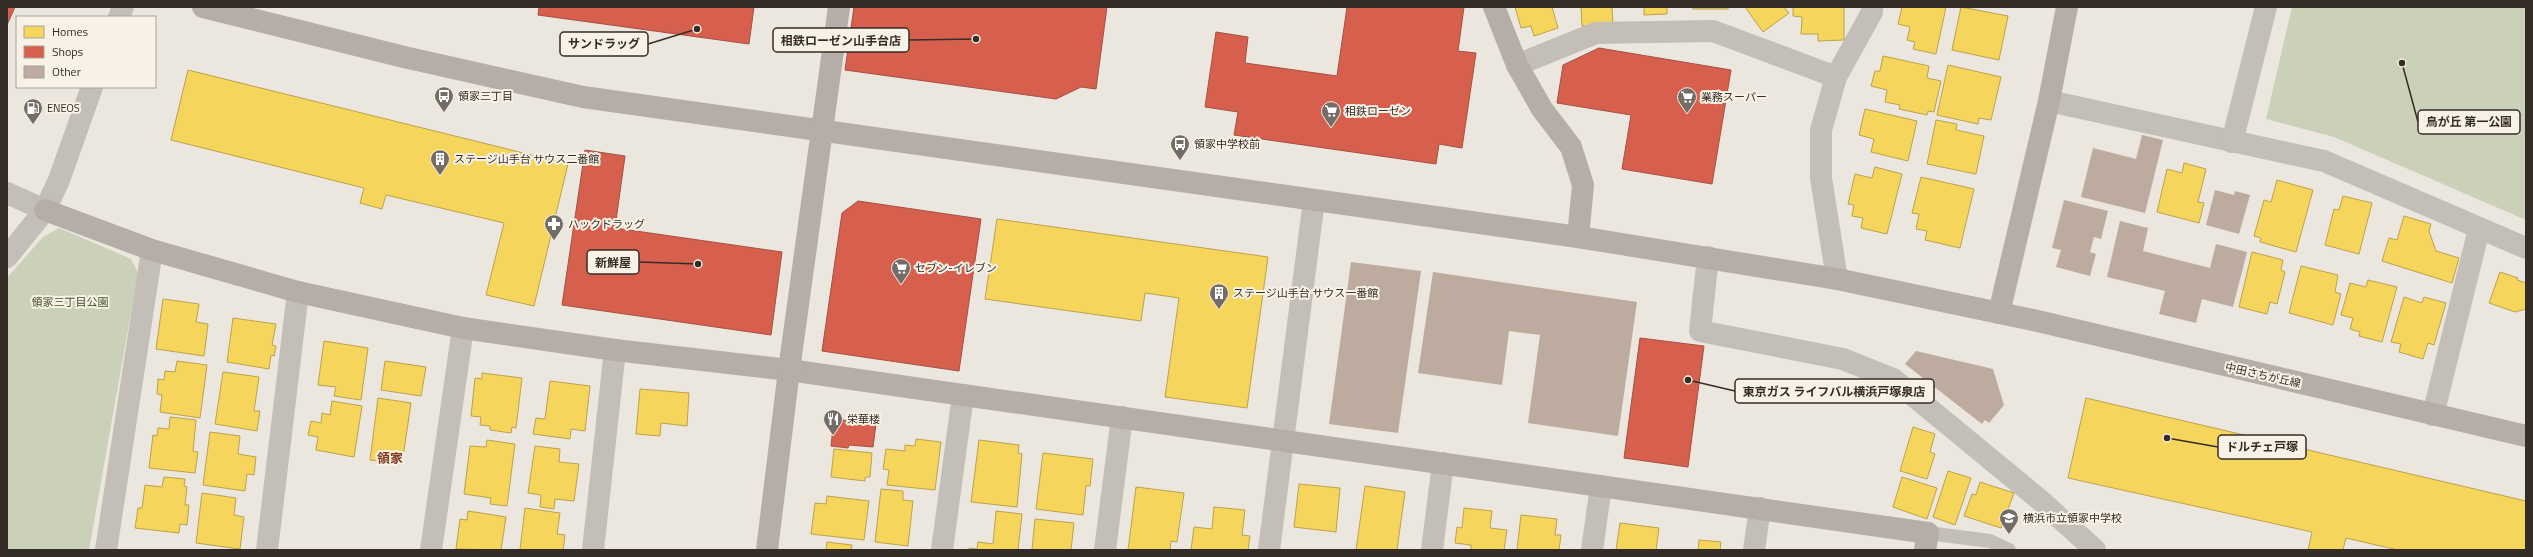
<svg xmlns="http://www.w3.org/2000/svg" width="2533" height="557" viewBox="0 0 2533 557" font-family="'Titillium Web','Noto Sans JP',sans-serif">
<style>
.green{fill:#cbd1b9}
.homes{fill:#f6d55c;stroke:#bca24c}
.shops{fill:#d6604d;stroke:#a55042}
.building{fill:#beaba0}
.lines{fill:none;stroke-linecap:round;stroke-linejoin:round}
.lane{stroke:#c4beb8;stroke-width:14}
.street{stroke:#c4beb8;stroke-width:22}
.secondary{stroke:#b5aea8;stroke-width:22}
.labels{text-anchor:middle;stroke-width:4;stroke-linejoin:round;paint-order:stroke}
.poi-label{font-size:11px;fill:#342c27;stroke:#f8f1e5;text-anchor:start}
.park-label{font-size:11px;fill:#41512b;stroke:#f8f1e5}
.street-label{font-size:11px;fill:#342c27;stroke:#f8f1e5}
.quarter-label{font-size:13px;font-weight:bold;fill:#803e23;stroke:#f8f1e5}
.leader{fill:none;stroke:#342c27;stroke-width:1.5}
.callout-dot{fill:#342c27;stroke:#f8f1e5;stroke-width:1.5}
.callout{fill:#f8f1e5;stroke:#342c27;stroke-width:1.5}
.callout-label{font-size:12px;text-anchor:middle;font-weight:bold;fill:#342c27}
</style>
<rect width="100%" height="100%" fill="#ebe6de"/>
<g class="green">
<path d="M2292,7H2526V220L2334,137L2266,119Z"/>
<path d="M59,228L131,259L138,273L89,550H7V278L43,237Z"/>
</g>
<g class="homes">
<path d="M1515,7H1552L1558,28L1534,36L1531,26L1521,28Z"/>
<path d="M1581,7H1612L1613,25L1582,26Z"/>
<path d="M1644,7H1667V14L1644,15Z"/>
<rect x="1693" y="7" width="35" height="2"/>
<path d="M1745,7H1784L1789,13L1763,32Z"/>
<path d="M1793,7H1844V40L1818,41V34H1801L1802,17L1793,16Z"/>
<path d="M1902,7H1946L1936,54L1913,49L1915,42L1907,40L1910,27L1898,24Z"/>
<path d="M1961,7L2008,16L1999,60L1952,50Z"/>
<path d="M1883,56L1929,66L1927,78L1941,81L1934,112L1928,111L1927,115L1899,109L1900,105L1885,102L1887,90L1871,86L1875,71H1880Z"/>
<path d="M1948,65L2001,77L1991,120L1979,118L1978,124L1937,115Z"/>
<path d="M188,70L568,164L534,306L486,295L504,223L386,195L382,209L360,203L364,188L171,140Z"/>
<path d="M1865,109L1917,121L1908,161L1871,152L1874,139L1859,135Z"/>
<path d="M1936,120L1957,124L1956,130L1984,136L1976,174L1927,164Z"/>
<path d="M2184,163L2206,169L2198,202L2204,203L2199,223L2157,212L2167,169L2182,173Z"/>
<path d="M1875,167L1902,174L1887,234L1861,228L1863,218L1852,216L1854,205L1848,204L1855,174L1872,178Z"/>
<path d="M1921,177L1974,189L1960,248L1925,240L1927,231L1916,229L1919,214L1912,213Z"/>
<path d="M2277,180L2313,190L2296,252L2260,242L2261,238L2254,236L2264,200L2271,202Z"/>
<path d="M2343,196L2372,203L2359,254L2325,245L2334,209L2339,210Z"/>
<path d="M2404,216L2431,224L2429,231L2436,251L2459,258L2452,283L2382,261L2389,238L2397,240Z"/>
<path d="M997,219L1268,257L1247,408L1165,397L1179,298L1145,293L1141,321L985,299Z"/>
<path d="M2252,252L2283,260L2281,270L2285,272L2277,304L2270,302L2267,314L2239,307Z"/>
<path d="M2301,266L2338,275L2335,292L2341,294L2333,325L2289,313Z"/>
<path d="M2500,272L2518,278L2517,280L2526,283V309L2515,312L2489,303Z"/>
<path d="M2368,280L2397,287L2382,342L2359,336L2360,332L2350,329L2353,318L2341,315L2350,283L2366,287Z"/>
<path d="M2404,297L2422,303L2424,297L2446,303L2434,345L2428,343L2423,359L2399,352L2401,344L2391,342Z"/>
<path d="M163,299L199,304L196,322L208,324L204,356L156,349Z"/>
<path d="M233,318L276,324L272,345L276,346L274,356L271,355L269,369L227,362Z"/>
<path d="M324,341L368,348L361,400L334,396L336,387L318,385Z"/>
<path d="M177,361L207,365L200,418L160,412L162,395L157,394L158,379L164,380L165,371L175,372Z"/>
<path d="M385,361L426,367L421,396L381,390Z"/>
<path d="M223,372L259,377L254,411H260L257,431L215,424Z"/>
<path d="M482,373L522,378L516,428L512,427L511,433L490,430V426L480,425L481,417L471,416L475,378L482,379Z"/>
<path d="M550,381L590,386L585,431L571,429L570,439L533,434L536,418L545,419Z"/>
<path d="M640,389L689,393L687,426L661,423L660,436L636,434Z"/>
<path d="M378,398L411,403L402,464L370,460Z"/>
<path d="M2086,398L2526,501V550H2398L2346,538L2343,550H2308L2312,532L2068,478Z"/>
<path d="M332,401L362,406L354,457L316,450L318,437L308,435L311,421L321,423L322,413L330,415Z"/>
<path d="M170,417L196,420L193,451L198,452L195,473L149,468L153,435L157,436L158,428L169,429Z"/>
<path d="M1913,427L1935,434L1930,452L1935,454L1927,479L1900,471Z"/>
<path d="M210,432L240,436L238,454L256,457L254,475L247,474L245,491L203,485Z"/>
<path d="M916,439L941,442L935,490L887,485L889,470L883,469L886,449L905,451V445L915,446Z"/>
<path d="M487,440L515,444L507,506L490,504L491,498L464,494L470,446L486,447Z"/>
<path d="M979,440L1019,445L1018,453L1022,454L1017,507L971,502Z"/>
<path d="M535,446L560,449L559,462L579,464L574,501L555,499L554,509L540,507L541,495L528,493Z"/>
<path d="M834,449L872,453L870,477H865V481L831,477Z"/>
<path d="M1043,453L1093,459L1090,486H1086L1083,515L1036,509Z"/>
<path d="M1948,471L1971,478L1955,525L1933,517Z"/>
<path d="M164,477L185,479L184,486L187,487L185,505H189L187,525L180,524L179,533L135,528L138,508H142L145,485L162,487Z"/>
<path d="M1902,477L1937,488L1927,519L1893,507Z"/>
<path d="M1980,482L2014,493L2001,528L1964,516L1972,494L1976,495Z"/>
<path d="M1299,484L1340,488L1336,532L1294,527Z"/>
<path d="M1365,486L1405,492L1397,550H1356Z"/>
<path d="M1136,487L1184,493L1177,542L1171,541L1170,550H1128Z"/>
<path d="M881,489L903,491V500L913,501L908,546L875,542Z"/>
<path d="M202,493L236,498L234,515L244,517L240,549L196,543Z"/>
<path d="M827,496L869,501L864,540L811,534L815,503L826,504Z"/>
<path d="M1214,507L1245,510L1242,535L1250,536L1248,550H1191L1194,527L1212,529Z"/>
<path d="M525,508L560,513L557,534L565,535L563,550H520Z"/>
<path d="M1464,508L1492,511L1490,528L1507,530L1504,550H1471V545L1455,543L1457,527L1462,528Z"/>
<path d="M468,511L506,517L501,550L456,549L460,519L467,520Z"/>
<path d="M996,511L1022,514L1018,550H969V548L977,549L978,542L993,544Z"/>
<path d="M1521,515L1557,519L1555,535H1561L1559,550H1517Z"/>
<path d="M1035,519L1074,523L1071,550H1032Z"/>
<path d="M1620,523L1659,528L1656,550H1616Z"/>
<path d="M1699,540L1721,542L1720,550H1698Z"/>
<path d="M827,542L852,545L851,550H826Z"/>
</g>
<g class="shops">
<path d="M7,7H15L7,25Z"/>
<path d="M539,7H754L749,44L538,15Z"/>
<path d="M854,7H1107L1096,89L1081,87L1056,99L845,70Z"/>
<path d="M1347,7H1464L1458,51L1476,53L1462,148L1439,144L1436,164L1234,135L1238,112L1205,107L1216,32L1248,37L1245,63L1337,76Z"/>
<path d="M1599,48L1731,70L1712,184L1622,169L1631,115L1557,103L1563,65Z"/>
<path d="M585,150L625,156L615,228L782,252L771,335L562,305Z"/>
<path d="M858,201L981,219L959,371L822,351L842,213Z"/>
<path d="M1640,338L1704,346L1688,467L1624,458Z"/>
<path d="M834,419L876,424L873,447L849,445L848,448L831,446Z"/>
</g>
<g class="building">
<path d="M2142,135L2163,140L2145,213L2081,197L2093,148L2136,159Z"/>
<path d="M2215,190L2234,195L2235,191L2250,195L2239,234L2206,225Z"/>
<path d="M2064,200L2108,211L2101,239L2094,237L2090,252L2096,254L2090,276L2056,267L2061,250L2052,248Z"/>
<path d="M2120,221L2148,228L2143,251L2210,268L2216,244L2247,252L2233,307L2202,299L2196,323L2159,314L2165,291L2107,277Z"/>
<path d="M1351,262L1421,271L1398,433L1329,424Z"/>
<path d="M1433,272L1637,302L1618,436L1528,423L1540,335L1509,331L1502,385L1418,373Z"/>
<path d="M1916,351L1993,369L2004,405L1989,423L1985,420L1982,424L1905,364Z"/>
</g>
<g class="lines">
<path class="lane" d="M1928,533L1990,541L2009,550"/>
<g class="street">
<path d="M119,17L123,7"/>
<path d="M1517,65L1596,33L1713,31L1836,77"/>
<path d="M2049,101L2324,161L2526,248"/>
<path d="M2232,142L2266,7"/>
<path d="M7,193L45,210"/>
<path d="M7,257L45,210L59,180L92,87"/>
<path d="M1708,257L1700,331L1843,359L1893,379L2040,500L2095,550"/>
<path d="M1837,279L1821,178V130L1836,77L1872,12V7"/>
<path d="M2433,415L2479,229"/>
<path d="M106,550L152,250"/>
<path d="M267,550L298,292"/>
<path d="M431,550L463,328"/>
<path d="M593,550L615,350"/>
<path d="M942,550L963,395"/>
<path d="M1105,550L1122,417"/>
<path d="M1269,550L1314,200"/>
<path d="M1432,550L1443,463"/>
<path d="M1592,550L1601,486"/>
<path d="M1754,550L1760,508"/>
</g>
<g class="secondary">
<path d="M203,7L404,57L583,97L1578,237L1837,279L2033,320L2526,436"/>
<path d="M1494,7L1517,65L1542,109L1571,147L1583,185L1578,237"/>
<path d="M45,210L152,250L298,292L463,328L615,350L789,370L1928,533L1925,550"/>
<path d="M1999,313L2049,101L2067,7"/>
<path d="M767,550L789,370L839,7"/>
</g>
</g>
<defs>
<g id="bus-pin" transform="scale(1)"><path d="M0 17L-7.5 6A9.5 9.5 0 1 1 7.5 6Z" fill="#746d67" stroke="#f8f1e5"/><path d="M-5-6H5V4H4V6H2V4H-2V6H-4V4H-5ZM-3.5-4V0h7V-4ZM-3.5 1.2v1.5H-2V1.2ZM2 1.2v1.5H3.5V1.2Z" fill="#fff"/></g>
<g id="supermarket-pin" transform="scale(1)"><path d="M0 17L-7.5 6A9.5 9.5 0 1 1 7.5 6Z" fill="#746d67" stroke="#f8f1e5"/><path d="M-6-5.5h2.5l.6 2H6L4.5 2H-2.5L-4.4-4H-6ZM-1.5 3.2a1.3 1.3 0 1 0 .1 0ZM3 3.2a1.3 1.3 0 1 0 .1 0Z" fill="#fff"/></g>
<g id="fuel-pin" transform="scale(1)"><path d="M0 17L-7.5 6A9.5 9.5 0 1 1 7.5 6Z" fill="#746d67" stroke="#f8f1e5"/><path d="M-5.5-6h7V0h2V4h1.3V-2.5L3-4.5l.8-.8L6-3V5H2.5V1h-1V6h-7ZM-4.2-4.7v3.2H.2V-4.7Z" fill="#fff"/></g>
<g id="building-pin" transform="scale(1)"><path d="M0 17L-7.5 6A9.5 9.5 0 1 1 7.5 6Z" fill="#746d67" stroke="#f8f1e5"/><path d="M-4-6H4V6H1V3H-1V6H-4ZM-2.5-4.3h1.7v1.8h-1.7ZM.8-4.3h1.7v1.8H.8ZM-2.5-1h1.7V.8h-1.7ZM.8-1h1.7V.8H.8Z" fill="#fff"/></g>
<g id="pharmacy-pin" transform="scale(1)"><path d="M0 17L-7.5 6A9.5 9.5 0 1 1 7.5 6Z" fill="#746d67" stroke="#f8f1e5"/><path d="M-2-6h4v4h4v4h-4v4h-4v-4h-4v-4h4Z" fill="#fff"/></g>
<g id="restaurant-pin" transform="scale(1)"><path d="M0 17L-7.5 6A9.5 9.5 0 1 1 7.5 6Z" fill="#746d67" stroke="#f8f1e5"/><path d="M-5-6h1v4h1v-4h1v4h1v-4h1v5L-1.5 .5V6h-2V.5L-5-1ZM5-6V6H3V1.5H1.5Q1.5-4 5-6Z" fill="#fff"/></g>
<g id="school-pin" transform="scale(1)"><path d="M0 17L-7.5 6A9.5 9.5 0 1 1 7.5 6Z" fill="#746d67" stroke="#f8f1e5"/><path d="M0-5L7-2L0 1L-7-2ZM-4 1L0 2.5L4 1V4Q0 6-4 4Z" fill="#fff"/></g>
</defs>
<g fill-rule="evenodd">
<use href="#bus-pin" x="444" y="96"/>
<use href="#supermarket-pin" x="1687" y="97"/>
<use href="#fuel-pin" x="33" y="108"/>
<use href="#supermarket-pin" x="1331" y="111"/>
<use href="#bus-pin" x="1180" y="144"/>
<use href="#building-pin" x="440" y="159"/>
<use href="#pharmacy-pin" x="554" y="224"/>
<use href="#supermarket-pin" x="901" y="268"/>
<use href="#building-pin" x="1219" y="293"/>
<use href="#restaurant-pin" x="833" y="419"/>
<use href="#school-pin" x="2009" y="518"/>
</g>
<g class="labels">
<g class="poi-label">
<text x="458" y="100">領家三丁目</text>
<text x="1701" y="101">業務スーパー</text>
<text x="47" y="112">ENEOS</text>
<text x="1345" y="115">相鉄ローゼン</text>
<text x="1194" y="148">領家中学校前</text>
<text x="454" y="163">ステージ山手台 サウス二番館</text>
<text x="568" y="228">ハックドラッグ</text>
<text x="915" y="272">セブン-イレブン</text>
<text x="1233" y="297">ステージ山手台 サウス一番館</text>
<text x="847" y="423">栄華楼</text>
<text x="2023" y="522">横浜市立領家中学校</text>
</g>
<g class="park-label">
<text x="70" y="306">領家三丁目公園</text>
</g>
<g class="street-label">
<text transform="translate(2263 375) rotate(13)" y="4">中田さちが丘線</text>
</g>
<g class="quarter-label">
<text x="390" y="463">領家</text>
</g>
</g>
<path class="leader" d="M976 39L909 40M697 29L648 44M2402 63L2418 122M698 264L639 262M1688 380L1735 391M2167 438L2218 447"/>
<g class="callout-dot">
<circle cx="976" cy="39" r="4"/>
<circle cx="697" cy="29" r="4"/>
<circle cx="2402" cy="63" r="4"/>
<circle cx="698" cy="264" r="4"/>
<circle cx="1688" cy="380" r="4"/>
<circle cx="2167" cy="438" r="4"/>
</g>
<g class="callout">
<rect x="773" y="28" width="136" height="24" rx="4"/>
<rect x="560" y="32" width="88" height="24" rx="4"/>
<rect x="2418" y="110" width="102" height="24" rx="4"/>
<rect x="587" y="250" width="52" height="24" rx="4"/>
<rect x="1735" y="379" width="199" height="24" rx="4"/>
<rect x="2218" y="435" width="88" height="24" rx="4"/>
</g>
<g class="callout-label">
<text x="841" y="45">相鉄ローゼン山手台店</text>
<text x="604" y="48">サンドラッグ</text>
<text x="2469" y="126">鳥が丘 第一公園</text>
<text x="613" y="267">新鮮屋</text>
<text x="1834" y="396">東京ガス ライフバル横浜戸塚泉店</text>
<text x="2262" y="451">ドルチェ戸塚</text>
</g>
<rect width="2533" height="557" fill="none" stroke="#342c27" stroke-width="16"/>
<rect x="16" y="16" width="140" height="72" fill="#f8f1e5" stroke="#aaa299"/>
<rect x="24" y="26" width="20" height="12" fill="#f6d55c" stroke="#aaa299"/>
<text x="52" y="36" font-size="12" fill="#342c27">Homes</text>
<rect x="24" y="46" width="20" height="12" fill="#d6604d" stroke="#aaa299"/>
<text x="52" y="56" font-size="12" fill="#342c27">Shops</text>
<rect x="24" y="66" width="20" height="12" fill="#beaba0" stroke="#aaa299"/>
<text x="52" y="76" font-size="12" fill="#342c27">Other</text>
</svg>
